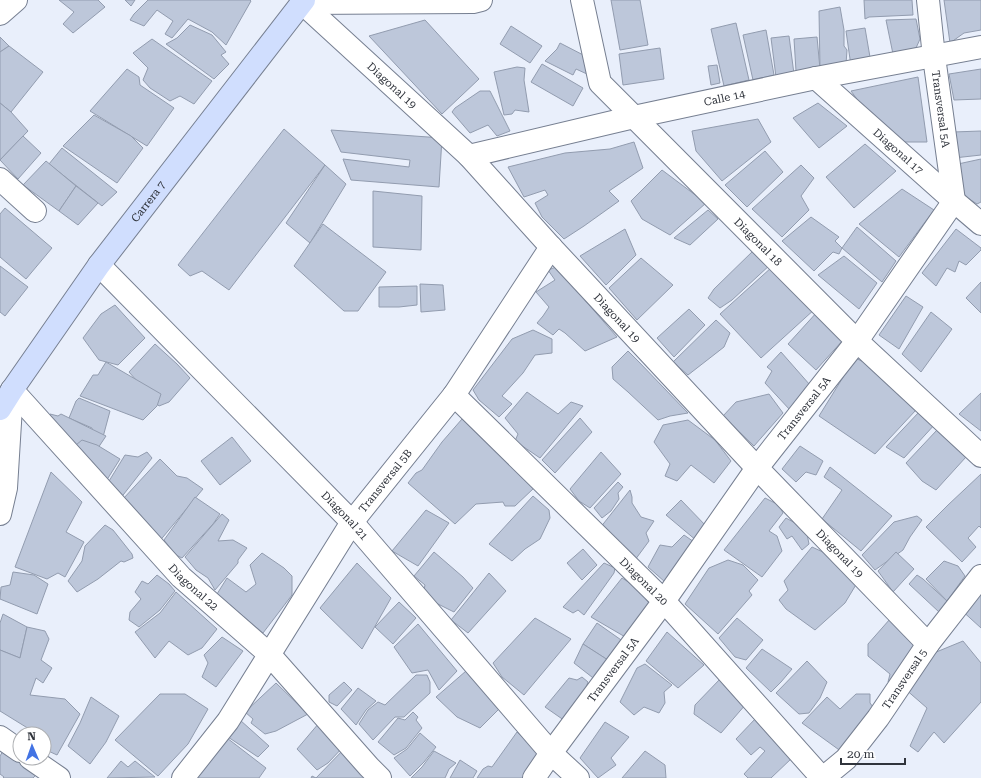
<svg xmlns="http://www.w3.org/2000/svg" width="981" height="778" viewBox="0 0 981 778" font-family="'Roboto Serif',serif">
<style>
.building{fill:#bdc7da;stroke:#929caf}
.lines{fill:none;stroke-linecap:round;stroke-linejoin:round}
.minor-casing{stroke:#767f91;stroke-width:24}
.secondary-casing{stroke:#767f91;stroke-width:24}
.minor{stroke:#fff;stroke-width:22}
.secondary{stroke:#d0defe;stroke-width:22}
.labels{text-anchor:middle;stroke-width:3;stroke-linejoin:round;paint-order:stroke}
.street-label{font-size:11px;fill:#30343c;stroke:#fff}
</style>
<rect width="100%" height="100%" fill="#e9effb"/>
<g class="building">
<path d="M59,0H98L105,7L73,33L63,24L74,12Z"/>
<path d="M125,0H135L131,6Z"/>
<path d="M148,0H250L251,1L226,45L212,32L188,19L172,38L165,34L173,21L157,10L144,26L130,20L134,14Z"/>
<path d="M611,0H640L648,45L620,50Z"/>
<path d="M864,0H912L913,15L869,17L865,19Z"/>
<path d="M944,0H981V30L964,33L950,43Z"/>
<path d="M840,7L844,30V46L847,50L846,64L820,69L819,11Z"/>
<path d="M916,19L920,39L916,48L893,54L886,20Z"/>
<path d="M425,20L479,79L442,114L369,36Z"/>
<path d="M736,23L749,80L724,86L711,29Z"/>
<path d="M190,25L212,35L226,52L221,55L229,64L214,79L166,44L177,38Z"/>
<path d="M511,26L542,46L530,63L500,44Z"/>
<path d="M865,28L871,63L851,66L846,31Z"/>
<path d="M766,30L774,75L753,80L743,35Z"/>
<path d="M789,36L794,74L776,77L771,38Z"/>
<path d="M0,37L9,46L0,52Z"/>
<path d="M817,37L820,69L796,71L794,39Z"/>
<path d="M152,39L212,81L194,104L180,96L170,101L150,88L143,80L148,68L133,53Z"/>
<path d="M560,43L591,59L587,74L576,69L573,75L545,61L557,49Z"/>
<path d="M9,46L43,72L11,112L0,103V52Z"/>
<path d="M660,48L664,79L623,85L619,54Z"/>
<path d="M542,64L583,88L573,106L531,82Z"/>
<path d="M717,65L720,83L711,85L708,66Z"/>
<path d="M517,67L525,68L524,80L529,112L515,110L512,114L504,115L494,72Z"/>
<path d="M127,69L139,77L140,85L174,108L147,146L90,111Z"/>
<path d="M981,69V99L954,100L949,74Z"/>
<path d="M918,77L927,142H902L873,121L851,91Z"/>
<path d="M480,91H490L510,131L497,136L488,125L470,133L452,112L455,108Z"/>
<path d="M0,103L11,112L28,131L0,160Z"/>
<path d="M818,103L847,126L819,148L793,118Z"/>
<path d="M94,115L131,136L143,148L117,183L63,146Z"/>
<path d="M758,119L771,142L722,181L696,151L692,131Z"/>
<path d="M284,129L325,165L229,290L202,271L190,276L178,265Z"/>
<path d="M331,130L442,138L439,187L351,180L343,159L409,167L410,160L341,152Z"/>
<path d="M981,131V155L954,158L953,132Z"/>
<path d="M23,136L41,153L18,179L0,160Z"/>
<path d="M634,142L643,168L609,191L619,201L584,226L564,239L542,217L535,203L548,195L545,190L524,197L508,167L565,153L610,149Z"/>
<path d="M865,144L896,171L854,208L826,177Z"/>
<path d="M62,148L117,192L102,206L49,164Z"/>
<path d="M765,151L783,172L747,207L725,185Z"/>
<path d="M981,159V202L977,204L960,193L958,164Z"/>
<path d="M46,161L76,186L59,211L23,185Z"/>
<path d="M325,165L346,184L310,243L286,223Z"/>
<path d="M801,165L814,178L801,196L809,210L782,237L752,209Z"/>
<path d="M662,170L706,203L670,235L642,219L631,201Z"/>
<path d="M76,186L98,203L78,225L59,211Z"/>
<path d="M902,189L934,210L899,257L859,224Z"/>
<path d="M373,191L422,196L421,250L373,247Z"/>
<path d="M5,208L52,248L26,279L0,257V214Z"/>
<path d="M708,210L718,219L690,245L674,238Z"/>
<path d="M811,217L839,237L835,241L842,248L839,254L833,252L814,271L782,241Z"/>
<path d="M323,224L386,272L358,311H344L294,266Z"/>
<path d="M857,227L896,261L882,282L842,248Z"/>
<path d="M625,229L636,255L606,285L580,256Z"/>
<path d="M956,229L981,248V250L966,265L959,261L955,272L947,268L936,286L922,273Z"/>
<path d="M754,250L771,264L732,300L720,308L708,298L714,289Z"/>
<path d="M844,256L877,283L859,309L818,275Z"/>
<path d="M641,258L673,285L637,320L609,288Z"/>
<path d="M0,266L28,287L5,316L0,312Z"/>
<path d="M556,267L617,337L585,351L565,333L559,329L553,335L537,323L543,316L549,307L536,292L555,280L548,270Z"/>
<path d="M772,267L785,284L791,282L816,308L761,358L720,314Z"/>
<path d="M981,282V313L966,298Z"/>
<path d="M420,284L443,285L445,310L421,312Z"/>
<path d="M417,286V305L399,307H379V287Z"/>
<path d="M906,296L923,307L899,349L879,335Z"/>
<path d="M115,305L145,338L118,365L99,360L83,338L101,314Z"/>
<path d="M689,309L705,325L674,357L657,338Z"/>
<path d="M818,311L844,339L816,370L788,344Z"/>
<path d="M931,312L952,329L921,372L902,354Z"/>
<path d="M716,320L730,333L724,347L688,375L673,362Z"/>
<path d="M533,330L552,339V353L535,355L523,373L502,396L512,404L499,417L479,400L473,390L512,339Z"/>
<path d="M155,344L177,364L190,378L169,402L159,406L129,372Z"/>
<path d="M628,351L639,362L688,413L670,416L658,420L628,392L613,379L612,367Z"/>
<path d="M781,352L810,385L790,410L765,383L772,371L767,367Z"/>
<path d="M855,358L884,371L916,410L875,454L819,416Z"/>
<path d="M106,362L161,394L157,406L143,420L80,396L93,375H98Z"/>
<path d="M527,392L558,414L571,402L583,406L540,458L515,441L518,434L505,418Z"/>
<path d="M981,393V431L959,414Z"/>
<path d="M769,394L783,413L754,446L723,416L736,402Z"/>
<path d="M79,398L110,411L103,437L93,435L92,428L69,418L76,401Z"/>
<path d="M920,411L936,423L904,458L886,447Z"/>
<path d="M50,414L58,416L61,414L106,436L98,448L71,449L41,432Z"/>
<path d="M580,418L592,432L555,473L542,460Z"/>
<path d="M462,419L534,488L515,506H505L503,502L476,504L455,524L408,483L416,473L422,470L442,442Z"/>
<path d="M688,420L715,440L731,461L714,483L691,465L677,481L665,476L670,464L654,442L663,425Z"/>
<path d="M937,430L958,445L966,457L936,490L922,481L906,463Z"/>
<path d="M232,437L251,461L220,485L201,461Z"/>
<path d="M82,440L97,445L120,459L103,486L76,445Z"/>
<path d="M800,446L823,461L816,475L806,472L796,482L782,469Z"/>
<path d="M147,452L152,458L120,499L106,486L125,455L138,457Z"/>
<path d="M601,452L621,474L590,508L579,501L570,489Z"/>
<path d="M160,459L177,476L187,478L203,489L158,543L123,499Z"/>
<path d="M830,467L892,516L861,551L822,519L842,490L824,477Z"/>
<path d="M51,472L82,502L66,532L84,542L65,577L58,573L47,579L15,567Z"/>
<path d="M981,474V528L979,526L968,538L976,547L962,562L926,527L948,505Z"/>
<path d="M618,482L623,487L618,493L619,499L611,511L602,518L594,508Z"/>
<path d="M630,490L632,497V503L641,517L654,521L646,533L649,541L635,560L600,528Z"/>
<path d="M533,496L549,510L550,518L540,539L525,549L512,561L489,544Z"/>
<path d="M195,497L220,514L213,524L182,558L176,555L164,540Z"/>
<path d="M765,498L779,505L783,513L769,531L777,536L782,551L762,577L724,550Z"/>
<path d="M681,500L707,527L697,541L666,515Z"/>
<path d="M426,510L449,523L418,566L392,551Z"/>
<path d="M222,514L229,520L218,541L233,540L247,548L238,560V563L215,590L208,578L196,570L185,557Z"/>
<path d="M917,516L922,520L910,537L903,550L875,570L862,555L894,522Z"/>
<path d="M786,518L806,529L809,544L802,550L792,536L787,539L779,527Z"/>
<path d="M105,525L113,530L132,554L133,558L124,562L121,561L98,579L77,592L68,581L82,561L85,546Z"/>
<path d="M684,535L697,544L665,582L648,567L660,545L672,547Z"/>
<path d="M812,547L825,553L857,583L845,603L815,630L786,609L779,600L788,590L784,581Z"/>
<path d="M583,549L597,565L582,580L567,563Z"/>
<path d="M434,552L463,577L473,588L454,612L426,598L423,594L425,585L414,576Z"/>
<path d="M896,552L914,569L893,592L878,571Z"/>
<path d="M262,553L284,568L292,576V595L263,633L217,594L227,578L246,592L256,584L250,565Z"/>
<path d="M728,560L743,565L758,580L749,591L752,595L718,634L685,604L709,568Z"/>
<path d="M944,561L958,566L965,576L947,601L926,579Z"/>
<path d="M357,563L391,598L362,649L320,608Z"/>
<path d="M604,563L615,568L614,573L584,615L578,610L573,613L563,607Z"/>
<path d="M13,572L34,575L48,584L37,614L0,599L1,587L10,585Z"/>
<path d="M489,573L506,591L468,633L451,620Z"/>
<path d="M157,575L169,584L175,591L160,610L139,627L129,620L130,612L141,599L135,592L142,581L148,584Z"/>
<path d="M917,575L923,579L947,601L939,612L909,584Z"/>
<path d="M622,578L638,588L651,606L627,638L591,617Z"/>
<path d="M978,591L981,594V628L959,608Z"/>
<path d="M176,592L217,629L202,648L188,655L169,641L155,658L135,632L160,613Z"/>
<path d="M399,602L416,618L393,644L375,627Z"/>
<path d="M3,614L27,627L20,658L0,650V623Z"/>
<path d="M535,618L571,639L524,695L502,677L493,663Z"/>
<path d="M737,618L763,640L746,660L735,657L719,638Z"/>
<path d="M890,619L900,631L905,632L921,646L893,686L888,682L890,674L868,656V644Z"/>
<path d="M597,623L624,642L611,662L583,644Z"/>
<path d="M418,624L457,671L439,690L428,670L412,673L394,647Z"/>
<path d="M27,627L45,631L49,639L41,660L52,668L43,683L36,678L30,695L65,699L80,714L57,755L44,749V734H35L34,732L0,711V650L20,658Z"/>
<path d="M667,632L704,665L678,688L646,661Z"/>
<path d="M222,637L243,651L216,687L202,677L208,663L204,655Z"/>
<path d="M963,641L981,663V702L944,743L934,732L918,752L910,746L927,708L904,688L929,655Z"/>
<path d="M583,644L611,662L597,681L574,663Z"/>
<path d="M762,649L792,669L781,682L771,692L746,668Z"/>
<path d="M807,661L827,682L820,698L809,713L799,714L776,693Z"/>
<path d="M645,664L672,685L664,692L665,703L659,713L644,707L634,715L620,702L637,668Z"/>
<path d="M466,671L501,707L480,728L457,717L436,697Z"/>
<path d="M416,675H427L430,682V693L404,717H395L373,740L359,724L368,710L378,702L385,705Z"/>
<path d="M582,677L588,682L583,696L568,723L545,707L569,678L577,680Z"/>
<path d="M721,678L746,704L721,733L694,714L695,705Z"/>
<path d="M344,682L352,690L337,706L329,702V695Z"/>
<path d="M276,683L308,714L276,731L265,734L251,723L253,719L245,712Z"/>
<path d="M358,688L376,701L366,710L356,725L341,709Z"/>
<path d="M160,694H185L208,709L188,744L158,776L115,740Z"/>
<path d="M856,694H870V703L876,711L842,752L802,723L827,697L840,709Z"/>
<path d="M91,697L119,716L106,742L90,764L68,746L80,723Z"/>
<path d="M413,712L418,717L416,720L422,728L406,748L394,755L378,742L398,718L405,720Z"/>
<path d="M756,718L792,758L771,778H748L744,774L765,751L760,747L751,755L736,739Z"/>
<path d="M240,720L269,746L258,757L228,737Z"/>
<path d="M605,722L629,737L611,758L616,765L598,778L580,758Z"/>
<path d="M319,723L345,745L328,763L317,770L297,749Z"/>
<path d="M517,732L543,756L529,778H477L483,769L488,766L492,767Z"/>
<path d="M420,733L436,747L424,762L410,776L394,758L407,749Z"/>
<path d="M227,738L266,768L259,778H200L198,777Z"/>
<path d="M345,748L366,778H311L312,776L316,778Z"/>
<path d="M3,751L15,757L36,775L33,778H3L4,777L0,774V756Z"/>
<path d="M434,751L456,763L449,769L445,778H411L422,767Z"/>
<path d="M645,751L665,765L666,778H622Z"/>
<path d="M460,760L477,771L473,778H450Z"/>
<path d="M121,761L128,767L135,761L155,777L107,778Z"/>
</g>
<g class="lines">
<g class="minor-casing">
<g id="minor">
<path id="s1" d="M582,0L600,83L634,117L857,341L981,456"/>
<path id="s2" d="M302,3L469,156L551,247L757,468L928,644"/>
<path d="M302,3L473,2L481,0"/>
<path d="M0,14L16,0"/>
<path id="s3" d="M816,78L954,201L981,224"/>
<path id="s4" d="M469,156L634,117L816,78L981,47"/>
<path d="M0,179L35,211"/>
<path id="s5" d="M99,265L352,522L551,753L578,778"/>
<path id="s6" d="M12,390L181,577L269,654L369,767L380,778"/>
<path id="s7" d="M454,395L664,601L822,778"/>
<path d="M0,514L6,488L12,390"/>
<path d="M0,737L20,751"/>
<path d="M30,758L59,778"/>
<path id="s8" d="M183,778L228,721L352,522L454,395L551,247"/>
<path id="s9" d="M534,778L551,753L664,601L757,468L857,341L954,201L934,57L928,0"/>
<path id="s10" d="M823,778L846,759L878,718L928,644L981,576"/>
</g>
</g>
<g class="secondary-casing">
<g id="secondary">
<path id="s11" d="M0,409L12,390L99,265L304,0"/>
</g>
</g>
<use href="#minor" class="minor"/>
<use href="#secondary" class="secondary"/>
</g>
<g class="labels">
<g class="street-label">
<text dy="4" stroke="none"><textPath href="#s2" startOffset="122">Diagonal 19</textPath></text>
<text dy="4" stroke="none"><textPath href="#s4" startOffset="262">Calle 14</textPath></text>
<text transform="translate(941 109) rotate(82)" y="4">Transversal 5A</text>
<text dy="4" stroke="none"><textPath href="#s3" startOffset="110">Diagonal 17</textPath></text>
<text dy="4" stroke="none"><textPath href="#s11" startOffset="255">Carrera 7</textPath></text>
<text dy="4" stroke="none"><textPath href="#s1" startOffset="309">Diagonal 18</textPath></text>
<text dy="4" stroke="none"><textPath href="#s2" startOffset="446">Diagonal 19</textPath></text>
<text dy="4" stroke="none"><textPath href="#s9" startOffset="458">Transversal 5A</textPath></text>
<text dy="4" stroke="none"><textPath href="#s8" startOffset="360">Transversal 5B</textPath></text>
<text dy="4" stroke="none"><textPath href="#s5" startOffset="351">Diagonal 21</textPath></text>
<text dy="4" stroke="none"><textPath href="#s2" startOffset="770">Diagonal 19</textPath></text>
<text dy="4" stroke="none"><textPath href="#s7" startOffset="266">Diagonal 20</textPath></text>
<text dy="4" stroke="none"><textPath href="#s6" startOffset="268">Diagonal 22</textPath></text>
<text dy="4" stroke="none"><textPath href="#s9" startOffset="134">Transversal 5A</textPath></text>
<text dy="4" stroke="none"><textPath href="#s10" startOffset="129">Transversal 5</textPath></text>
</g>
</g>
<g transform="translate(32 746) rotate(358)"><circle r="19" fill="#ffffff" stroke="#acaeb1"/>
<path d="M0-3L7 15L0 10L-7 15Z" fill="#4273e4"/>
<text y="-6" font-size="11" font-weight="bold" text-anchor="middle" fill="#30343c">N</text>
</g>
<path d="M841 758v6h64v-6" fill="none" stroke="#30343c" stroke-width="2"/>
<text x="847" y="758" font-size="12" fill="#30343c" stroke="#ffffff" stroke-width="3" paint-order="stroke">20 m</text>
</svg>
